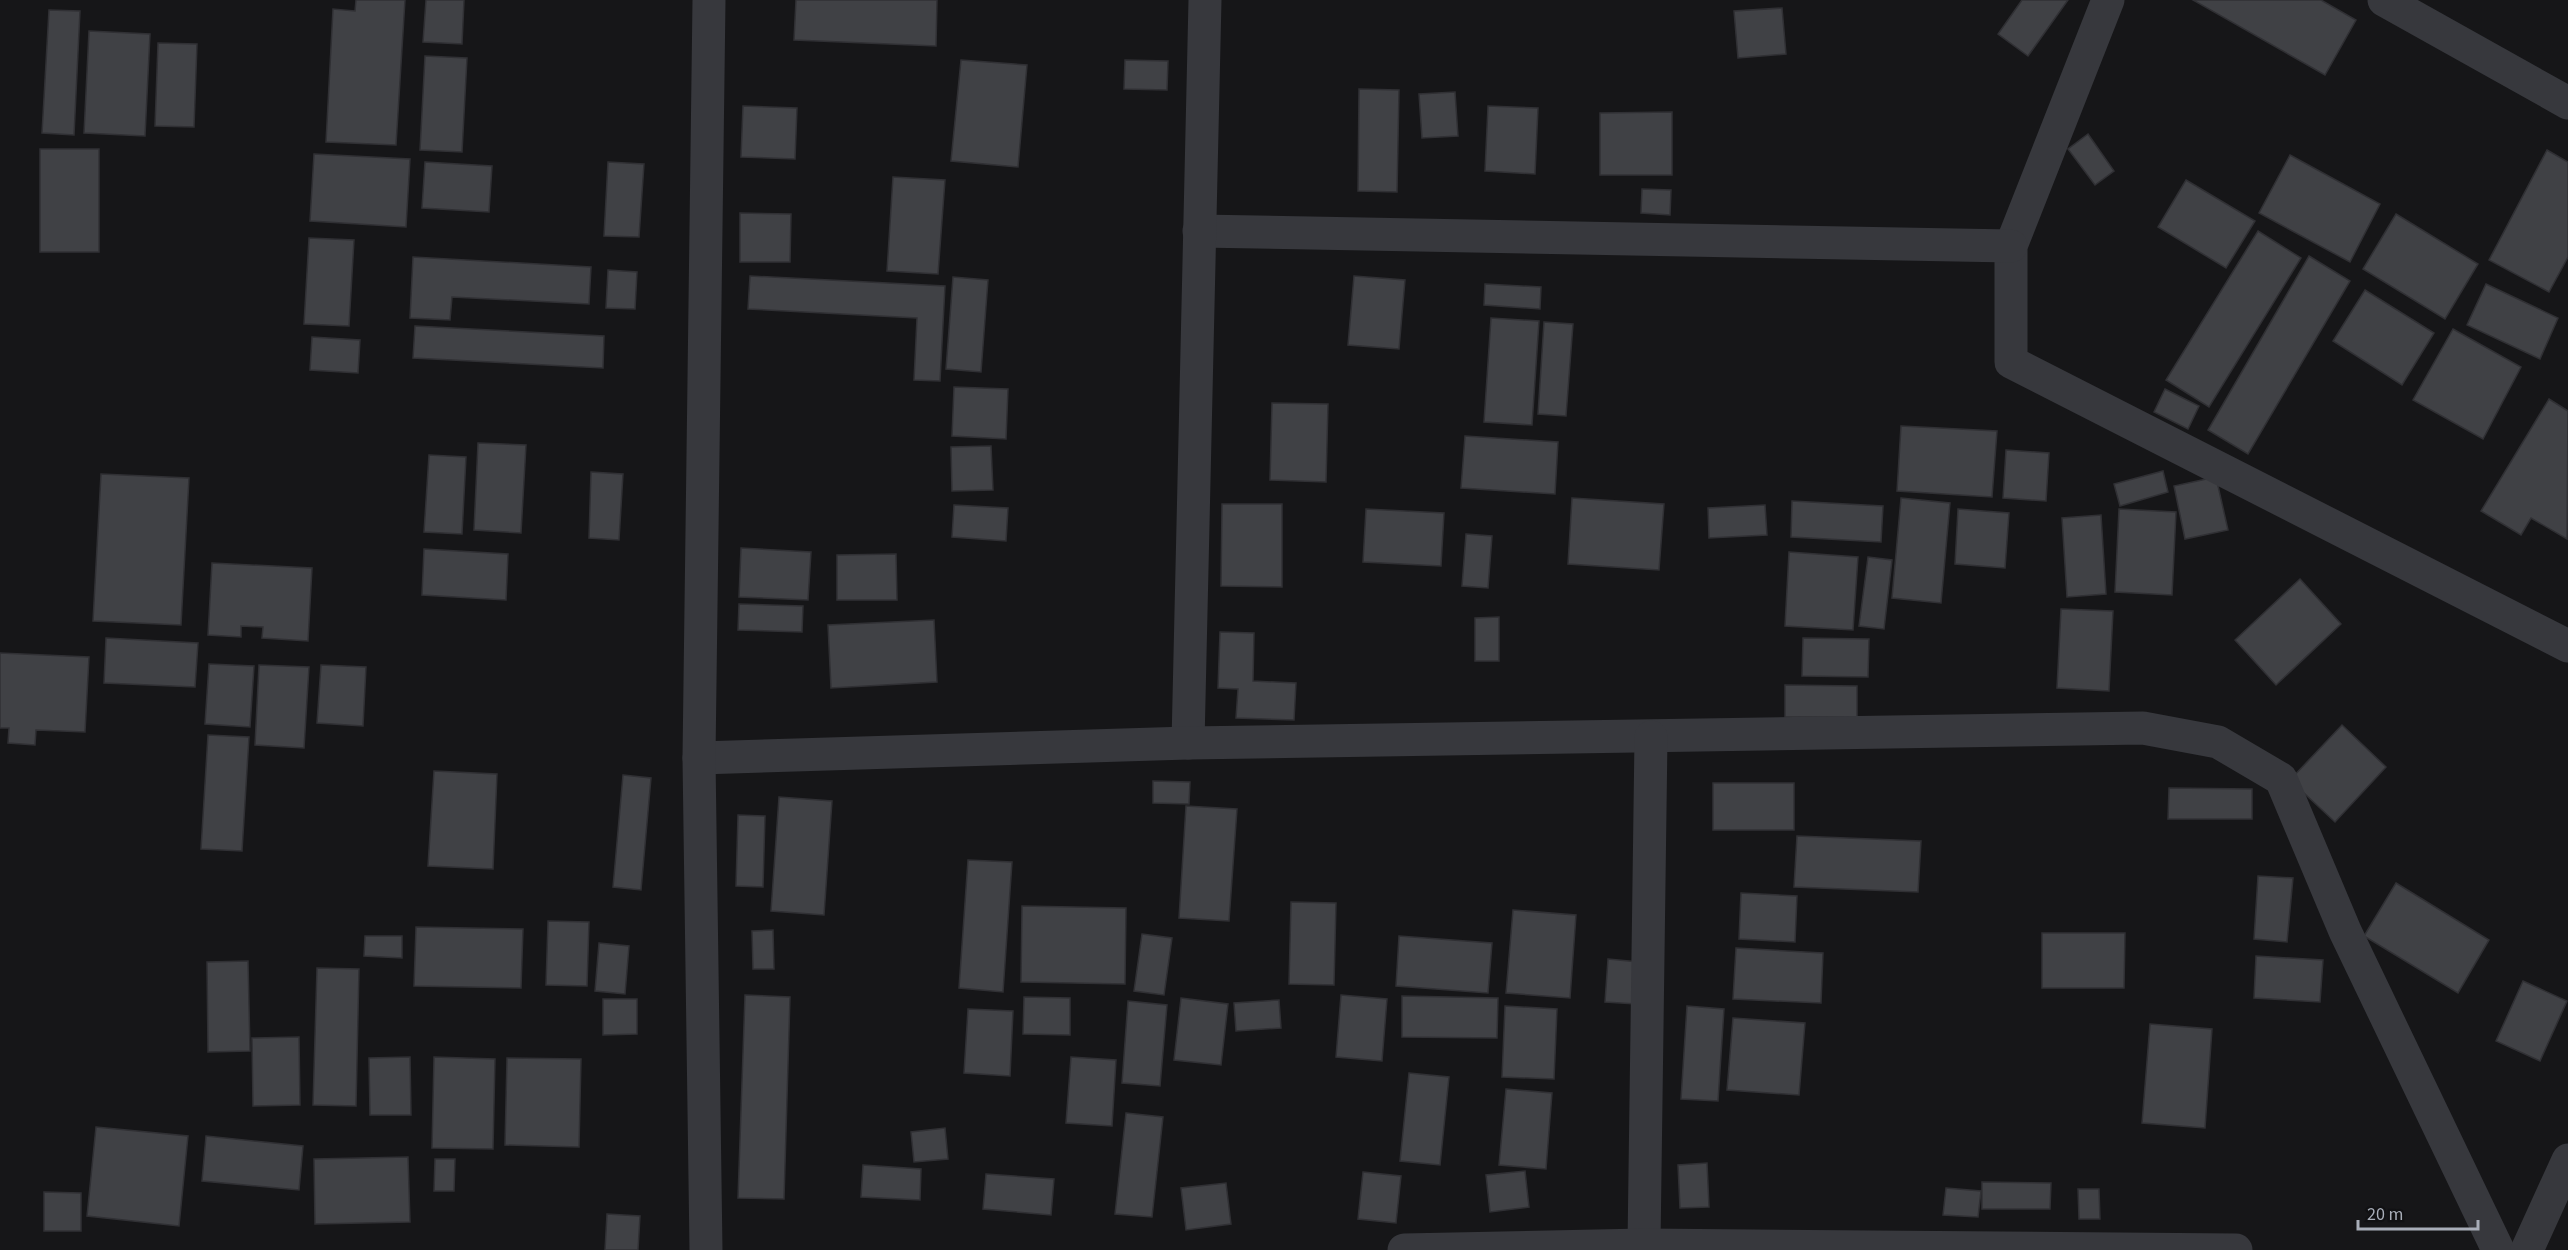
<svg xmlns="http://www.w3.org/2000/svg" width="2568" height="1250" viewBox="0 0 2568 1250" font-family="'Source Sans 3',sans-serif">
<style>
.building{fill:#404145;stroke:#303034;stroke-width:1.5}
.lines{fill:none;stroke-linecap:round;stroke-linejoin:round}
.minor{stroke:#37383d;stroke-width:33}
.tertiary{stroke:#37383d;stroke-width:33}
</style>
<rect width="100%" height="100%" fill="#161618"/>
<g class="building">
<path d="M356,0H405L396,145L326,142L333,9L355,11Z"/>
<path d="M426,0H464L462,44L423,42Z"/>
<path d="M796,0H937L936,46L794,40Z"/>
<path d="M2022,0H2068L2028,56L1998,34Z"/>
<path d="M2193,0H2321L2356,20L2325,75Z"/>
<path d="M1782,8L1786,54L1738,58L1734,11Z"/>
<path d="M49,10L80,11L74,135L42,133Z"/>
<path d="M89,31L150,34L145,136L84,133Z"/>
<path d="M158,43L197,44L194,127L155,126Z"/>
<path d="M425,56L467,58L462,152L420,150Z"/>
<path d="M961,60L1027,65L1018,167L951,161Z"/>
<path d="M1125,60L1168,61L1167,90L1124,89Z"/>
<path d="M1359,89L1399,90L1397,192L1358,191Z"/>
<path d="M1455,92L1458,136L1422,138L1419,94Z"/>
<path d="M743,106L797,108L795,159L741,157Z"/>
<path d="M1488,106L1538,108L1535,174L1485,171Z"/>
<path d="M1672,112V175H1600V113Z"/>
<path d="M2088,134L2114,171L2095,185L2068,149Z"/>
<rect x="40" y="149" width="59" height="103"/>
<path d="M2547,150L2568,162V257L2549,292L2489,260Z"/>
<path d="M314,154L410,159L406,227L310,221Z"/>
<path d="M2290,155L2380,204L2350,262L2259,213Z"/>
<path d="M425,162L492,166L489,212L422,208Z"/>
<path d="M608,162L644,164L639,237L604,236Z"/>
<path d="M893,177L945,180L938,274L887,271Z"/>
<path d="M2186,180L2255,221L2226,268L2158,227Z"/>
<path d="M1642,189L1671,190L1670,215L1641,213Z"/>
<path d="M740,213L791,214L790,262H740Z"/>
<path d="M2396,214L2478,264L2445,319L2363,269Z"/>
<path d="M2258,231L2301,258L2209,407L2166,380Z"/>
<path d="M309,238L354,240L349,326L304,324Z"/>
<path d="M2309,256L2350,281L2248,454L2208,430Z"/>
<path d="M413,257L591,267L589,304L452,297L450,320L410,318Z"/>
<path d="M608,270L637,272L635,309L606,308Z"/>
<path d="M750,276L945,286L940,381L914,380L917,318L748,309Z"/>
<path d="M1354,276L1405,280L1399,349L1348,345Z"/>
<path d="M953,277L988,280L981,372L946,369Z"/>
<path d="M1485,284L1541,287L1540,309L1484,305Z"/>
<path d="M2486,284L2558,318L2540,359L2467,325Z"/>
<path d="M2365,290L2434,333L2402,385L2333,341Z"/>
<path d="M1491,318L1539,321L1532,425L1484,422Z"/>
<path d="M1544,322L1573,324L1566,416L1538,414Z"/>
<path d="M415,326L604,336L603,368L413,358Z"/>
<path d="M2453,329L2521,367L2483,439L2413,400Z"/>
<path d="M312,337L360,340L358,373L310,370Z"/>
<path d="M954,387L1008,389L1006,439L952,436Z"/>
<path d="M2165,389L2199,406L2188,429L2154,412Z"/>
<path d="M2549,399L2568,411L2567,539L2531,518L2521,535L2481,511Z"/>
<path d="M1272,403L1328,404L1326,482L1270,480Z"/>
<path d="M1901,426L1997,431L1992,497L1897,491Z"/>
<path d="M1465,436L1558,442L1555,494L1461,488Z"/>
<path d="M478,443L526,445L521,533L474,530Z"/>
<path d="M991,446L993,490L952,491L951,447Z"/>
<path d="M2006,450L2049,453L2046,501L2003,498Z"/>
<path d="M429,455L466,457L462,534L424,532Z"/>
<path d="M2163,471L2168,492L2120,506L2114,484Z"/>
<path d="M591,472L623,474L619,540L589,538Z"/>
<path d="M101,474L189,478L181,625L93,621Z"/>
<path d="M2216,477L2228,530L2185,539L2174,486Z"/>
<path d="M1572,498L1664,504L1659,570L1568,564Z"/>
<path d="M1901,498L1950,503L1941,603L1892,598Z"/>
<path d="M1792,501L1883,506L1881,542L1791,537Z"/>
<path d="M1222,504H1282V587L1221,586Z"/>
<path d="M954,505L1008,508L1006,541L952,537Z"/>
<path d="M1765,505L1767,535L1709,538L1708,508Z"/>
<path d="M1366,509L1444,513L1441,566L1363,562Z"/>
<path d="M1958,509L2009,513L2005,568L1955,564Z"/>
<path d="M2119,509L2176,512L2172,595L2115,592Z"/>
<path d="M2101,515L2106,594L2067,597L2062,518Z"/>
<path d="M1466,534L1492,536L1488,588L1462,586Z"/>
<path d="M741,548L811,552L808,600L739,597Z"/>
<path d="M424,549L508,554L506,600L422,595Z"/>
<path d="M1789,552L1858,557L1853,630L1785,626Z"/>
<path d="M896,554L897,600H837V555Z"/>
<path d="M1868,557L1892,560L1884,629L1859,626Z"/>
<path d="M212,563L312,568L308,641L262,638L263,627L241,626V637L208,635Z"/>
<path d="M2300,579L2341,624L2276,685L2235,640Z"/>
<path d="M739,604L803,606L802,632L738,630Z"/>
<path d="M2061,609L2113,611L2109,691L2057,688Z"/>
<path d="M1499,617V661H1475V618Z"/>
<path d="M934,620L937,682L831,688L828,625Z"/>
<path d="M1220,632L1254,633L1253,681L1296,683L1294,720L1236,718L1238,689L1218,688Z"/>
<path d="M106,638L198,643L195,687L104,683Z"/>
<path d="M1803,638L1869,639L1868,677L1802,676Z"/>
<path d="M0,653L89,657L85,732L36,730L35,745L8,743L9,728H0Z"/>
<path d="M209,664L254,666L250,727L205,724Z"/>
<path d="M259,665L309,667L304,748L255,745Z"/>
<path d="M321,665L366,667L363,726L317,723Z"/>
<path d="M1785,685L1857,686V717H1785Z"/>
<path d="M2342,725L2386,767L2335,822L2290,780Z"/>
<path d="M208,735L249,737L242,851L201,849Z"/>
<path d="M434,771L497,774L493,869L428,866Z"/>
<path d="M623,775L651,778L641,890L613,887Z"/>
<path d="M1153,781L1190,782L1189,804L1153,803Z"/>
<rect x="1713" y="783" width="81" height="47"/>
<path d="M2169,788L2252,789V819H2168Z"/>
<path d="M779,797L832,801L824,915L771,911Z"/>
<path d="M1186,806L1237,809L1229,921L1179,918Z"/>
<path d="M738,815L765,816L763,887L736,886Z"/>
<path d="M1797,836L1921,841L1918,892L1794,887Z"/>
<path d="M968,860L1012,862L1003,992L959,988Z"/>
<path d="M2258,876L2293,878L2287,942L2254,939Z"/>
<path d="M2396,883L2489,940L2458,993L2364,936Z"/>
<path d="M1741,893L1797,896L1795,942L1739,939Z"/>
<path d="M1291,902L1336,903L1334,985L1289,984Z"/>
<path d="M1022,906L1126,908L1125,984L1021,982Z"/>
<path d="M1513,910L1576,915L1570,998L1506,993Z"/>
<path d="M548,921L589,922L587,986L546,985Z"/>
<path d="M416,927L523,929L521,988L414,986Z"/>
<path d="M773,930L774,969H753L752,931Z"/>
<path d="M2042,933H2125L2124,988H2042Z"/>
<path d="M1142,934L1172,938L1164,995L1134,991Z"/>
<path d="M365,936H402V958L364,956Z"/>
<path d="M1399,936L1492,943L1488,993L1396,986Z"/>
<path d="M599,943L629,946L625,994L595,991Z"/>
<path d="M1736,948L1823,953L1821,1003L1733,999Z"/>
<path d="M2256,956L2323,960L2320,1002L2254,998Z"/>
<path d="M1608,959L1639,962L1636,1004L1605,1002Z"/>
<path d="M248,961L250,1051L208,1052L207,962Z"/>
<path d="M317,968L359,969L356,1106L313,1105Z"/>
<path d="M2523,981L2567,1001L2540,1061L2496,1041Z"/>
<path d="M745,995L790,997L784,1199L738,1198Z"/>
<path d="M1341,995L1387,999L1382,1061L1336,1057Z"/>
<path d="M1402,996L1498,998L1497,1038L1402,1037Z"/>
<path d="M1024,997L1070,998V1035L1023,1034Z"/>
<path d="M1181,998L1228,1004L1221,1065L1174,1060Z"/>
<path d="M603,999H637V1034L603,1035Z"/>
<path d="M1279,1000L1281,1028L1236,1031L1234,1003Z"/>
<path d="M1128,1001L1167,1005L1160,1086L1122,1083Z"/>
<path d="M1505,1006L1557,1009L1554,1079L1502,1077Z"/>
<path d="M1687,1006L1724,1009L1718,1101L1681,1099Z"/>
<path d="M968,1009L1013,1011L1010,1076L964,1073Z"/>
<path d="M1733,1018L1805,1023L1799,1095L1727,1090Z"/>
<path d="M2150,1024L2212,1029L2205,1128L2142,1123Z"/>
<path d="M299,1037L300,1105L253,1106L252,1038Z"/>
<path d="M410,1057L411,1115H370L369,1058Z"/>
<path d="M434,1057L495,1059L493,1149L432,1148Z"/>
<path d="M1071,1057L1116,1060L1112,1126L1066,1123Z"/>
<path d="M507,1058L581,1059L579,1147L505,1145Z"/>
<path d="M1409,1073L1449,1077L1440,1165L1400,1161Z"/>
<path d="M1506,1089L1552,1093L1546,1169L1499,1165Z"/>
<path d="M1126,1113L1163,1117L1152,1217L1115,1214Z"/>
<path d="M96,1127L188,1136L179,1226L87,1216Z"/>
<path d="M945,1128L948,1159L914,1162L911,1132Z"/>
<path d="M206,1136L303,1146L299,1190L202,1181Z"/>
<path d="M408,1157L410,1222L315,1224L314,1159Z"/>
<path d="M435,1159H455L454,1191H434Z"/>
<path d="M1707,1163L1709,1207L1680,1208L1678,1165Z"/>
<path d="M863,1165L921,1169L920,1200L861,1197Z"/>
<path d="M1525,1171L1529,1207L1490,1212L1486,1175Z"/>
<path d="M1363,1172L1401,1176L1396,1223L1358,1219Z"/>
<path d="M986,1174L1054,1179L1051,1215L983,1209Z"/>
<path d="M1982,1182L2051,1183L2050,1209H1982Z"/>
<path d="M1226,1183L1231,1224L1186,1230L1181,1188Z"/>
<path d="M1946,1188L1981,1191L1978,1217L1943,1215Z"/>
<path d="M2078,1189H2099L2100,1219H2079Z"/>
<path d="M44,1192L81,1193V1231H44Z"/>
<path d="M607,1214L640,1216L638,1250H605Z"/>
</g>
<g class="lines">
<g class="minor">
<path d="M2108,0L2011,246V362L2568,646"/>
<path d="M2384,0L2568,103"/>
<path d="M1199,231L2011,246"/>
<path d="M1188,743L1205,0"/>
<path d="M699,758L1188,743L2143,728L2218,742L2281,779L2345,931L2498,1250"/>
<path d="M1644,1245L1651,737"/>
<path d="M1404,1250L1644,1245L2236,1250"/>
<path d="M2527,1250L2568,1160"/>
</g>
<path class="tertiary" d="M706,1250L699,758L709,0"/>
</g>
<path d="M2358 1220v9h120v-9" fill="none" stroke="#a8adb8" stroke-width="3"/>
<text x="2367" y="1220" font-size="18" fill="#a8adb8" stroke="#111113" stroke-width="4.5" paint-order="stroke">20 m</text>
</svg>
